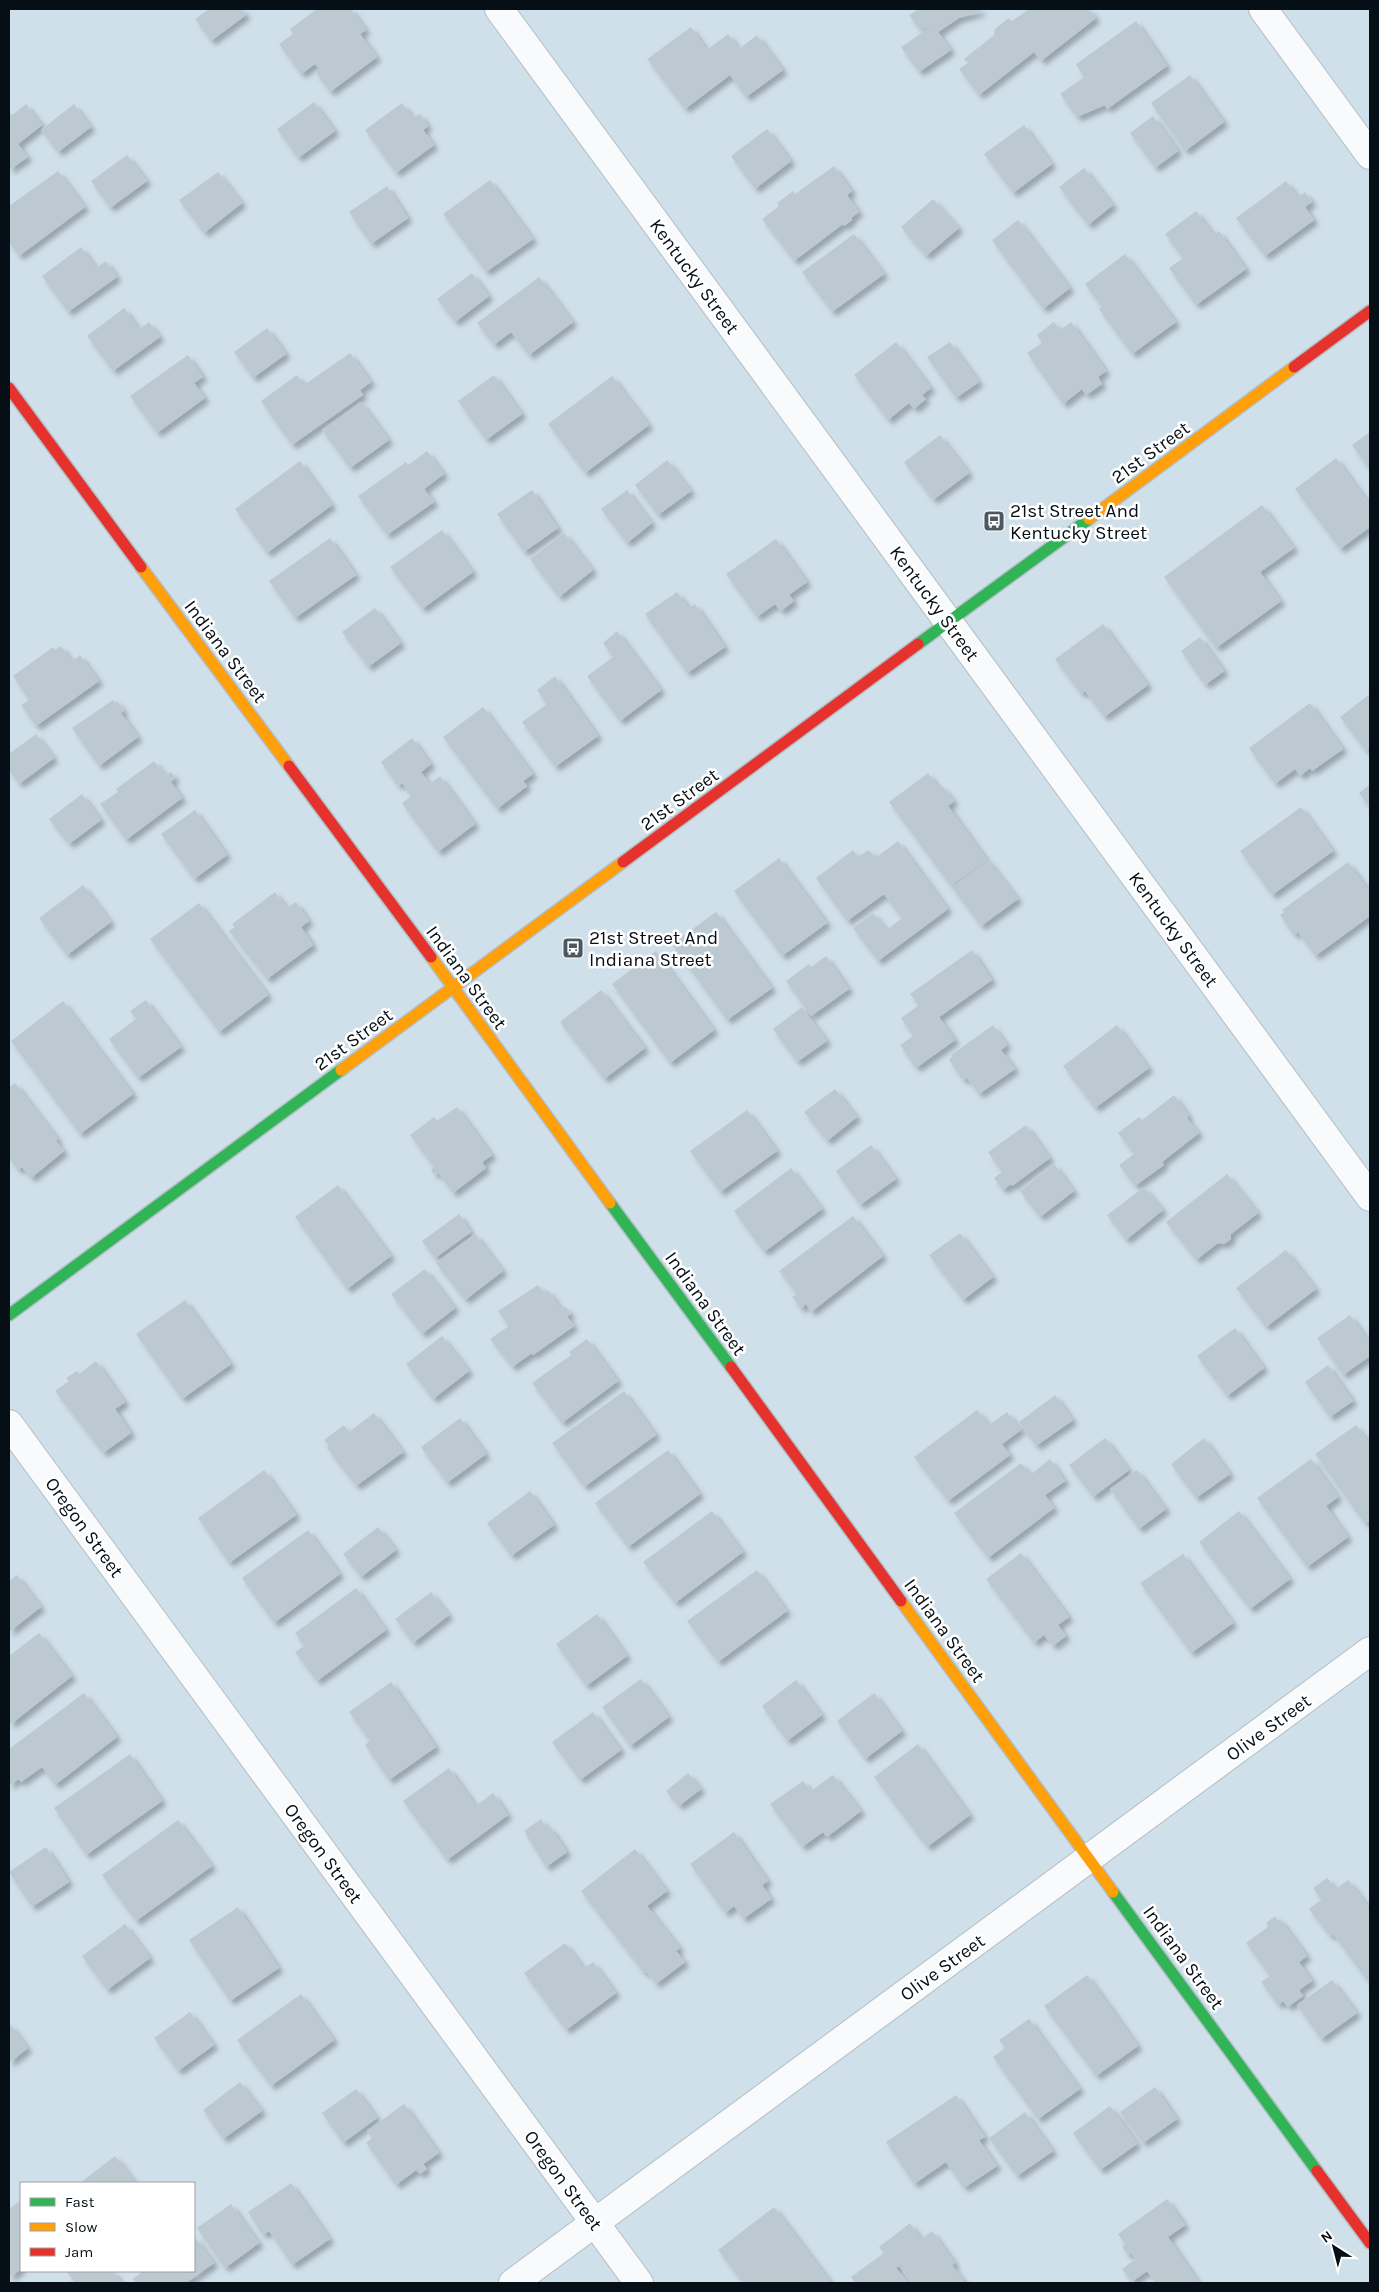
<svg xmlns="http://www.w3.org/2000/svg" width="1379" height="2292" viewBox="0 0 1379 2292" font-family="Karla,sans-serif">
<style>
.building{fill:#bdc9d1;filter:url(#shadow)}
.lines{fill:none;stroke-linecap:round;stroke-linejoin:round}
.street-casing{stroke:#b1bec6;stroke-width:30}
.fast-casing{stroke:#b1bec6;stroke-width:14}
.slow-casing{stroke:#b1bec6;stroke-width:14}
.jam-casing{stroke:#b1bec6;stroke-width:14}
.street{stroke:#f8fafc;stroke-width:28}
.fast{stroke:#30b455;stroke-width:11}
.slow{stroke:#ff9f0a;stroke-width:11}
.jam{stroke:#e5322d;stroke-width:11}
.labels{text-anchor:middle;stroke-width:5;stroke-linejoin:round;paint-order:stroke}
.street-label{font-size:19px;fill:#050f15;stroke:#fff}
.poi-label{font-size:19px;fill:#050f15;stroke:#fff;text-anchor:start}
</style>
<defs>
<filter id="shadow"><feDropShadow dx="4.5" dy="4.5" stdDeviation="2.5" flood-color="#0004"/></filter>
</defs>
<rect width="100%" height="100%" fill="#d0e0ea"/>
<g class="building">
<path d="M209,9H242L246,15L211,41L195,19Z"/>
<path d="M317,9H351L366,30L360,34L377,57L330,92L315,71L319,69L315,64L301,74L279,44L293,34L290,29Z"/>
<path d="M919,9H983L977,13L959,18L938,32L951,50L919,72L901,47L933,25L921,31L909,15Z"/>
<path d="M1029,9H1089L1096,18L1041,61L1034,52L979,95L959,69L968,63L964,59L994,35L995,29L1009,18L1012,21Z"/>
<path d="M1136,21L1167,66L1107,109L1105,105L1077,117L1060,94L1084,77L1076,64Z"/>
<path d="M691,27L707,50L728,34L739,49L757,35L783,70L746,97L730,75L685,109L647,59Z"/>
<path d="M1190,75L1224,122L1185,151L1151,103Z"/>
<path d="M314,102L335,131L298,158L277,129Z"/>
<path d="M402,103L413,118L420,114L428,126L423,130L434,145L396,173L365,130Z"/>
<path d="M26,104L42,125L18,144L28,157L9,170V114L12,115Z"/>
<path d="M74,104L91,127L58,152L41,130Z"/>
<path d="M1153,116L1178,151L1155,168L1130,133Z"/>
<path d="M1024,125L1052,164L1013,193L984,154Z"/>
<path d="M767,129L791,161L755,189L731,156Z"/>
<path d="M127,155L147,181L110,208L91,181Z"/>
<path d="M834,166L852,191L847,195L859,212L851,218L852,220L844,226L843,224L794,261L762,219L779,206L777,203L793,191L795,194Z"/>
<path d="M1084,168L1113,205L1088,225L1059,187Z"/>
<path d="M58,171L85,207L19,256L9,242V206Z"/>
<path d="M218,172L242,203L204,233L179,200Z"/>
<path d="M490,180L533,239L486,272L443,214Z"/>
<path d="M1286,181L1298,197L1305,192L1312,202L1305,207L1314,220L1265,256L1236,218Z"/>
<path d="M387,186L408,218L371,244L349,212Z"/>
<path d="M933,199L959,228L926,256L901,227Z"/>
<path d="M1196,211L1214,235L1219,231L1246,269L1196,305L1169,268L1183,258L1165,234Z"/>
<path d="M1018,220L1070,288L1043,309L992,240Z"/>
<path d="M854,234L884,274L832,312L802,272Z"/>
<path d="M81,247L96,268L106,261L117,277L68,312L42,276Z"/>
<path d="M1125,254L1176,322L1132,354L1099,309L1102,307L1085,284Z"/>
<path d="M472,273L489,296L455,322L437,299Z"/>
<path d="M539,277L573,322L529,355L511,332L494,345L477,323Z"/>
<path d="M124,308L139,329L149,322L160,337L113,371L87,336Z"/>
<path d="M1054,322L1060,330L1071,322L1106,371L1098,377L1102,384L1086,395L1082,389L1063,404L1027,353L1042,343L1037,335Z"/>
<path d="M267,328L286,354L253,378L234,352Z"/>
<path d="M896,342L931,388L922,395L926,399L914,409L909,403L888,420L854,375Z"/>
<path d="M950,342L979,382L956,398L927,357Z"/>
<path d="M350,353L371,382L360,390L363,395L292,445L261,401L297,375L304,385Z"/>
<path d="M188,355L203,377L194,383L205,398L157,433L130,396Z"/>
<path d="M494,375L522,414L486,440L458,401Z"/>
<path d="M612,376L649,425L585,473L548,424Z"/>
<path d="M361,402L389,440L350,468L322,430Z"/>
<path d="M1370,432V470L1352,445Z"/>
<path d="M940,435L969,473L933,500L904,462Z"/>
<path d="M427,451L444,474L424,489L434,502L387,535L358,496L406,462L408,465Z"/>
<path d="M1336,458L1370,505V527L1340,549L1295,489Z"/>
<path d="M667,460L691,491L658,515L635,485Z"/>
<path d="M300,461L332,505L267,553L235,509Z"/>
<path d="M532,490L558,528L524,552L497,514Z"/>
<path d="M627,490L652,523L627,543L601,509Z"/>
<path d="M1262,505L1294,548L1260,572L1281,601L1216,648L1164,577Z"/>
<path d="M442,530L473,572L422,609L390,567Z"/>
<path d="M564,533L593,570L559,597L530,559Z"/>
<path d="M330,538L356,575L295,618L269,581Z"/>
<path d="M776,539L807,582L789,595L794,601L781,611L775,604L757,617L726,574Z"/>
<path d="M677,592L689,608L695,604L725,647L687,673L645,614Z"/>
<path d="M375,608L401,643L368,667L342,632Z"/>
<path d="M1103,624L1148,685L1104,717L1085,691L1081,694L1055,659Z"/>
<path d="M617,631L661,690L620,721L587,676L613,657L603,643Z"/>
<path d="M1200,637L1224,671L1205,685L1181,651Z"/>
<path d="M61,646L72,661L80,655L99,681L36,726L21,705L29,700L13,676L53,647L55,650Z"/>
<path d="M555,676L598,736L555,767L522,722L547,704L537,690Z"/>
<path d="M1370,694V749L1366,751L1340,717Z"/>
<path d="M113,700L115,703L117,701L124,711L121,713L138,737L99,766L72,728Z"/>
<path d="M1310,703L1343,749L1312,771L1310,768L1300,776L1295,769L1275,784L1249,748Z"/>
<path d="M483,707L533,774L523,781L527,786L497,809L443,737Z"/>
<path d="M36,734L54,758L19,784L9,770V754Z"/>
<path d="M412,738L431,764L421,772L430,784L440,776L475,824L438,852L402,803L411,796L402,783L398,786L381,762Z"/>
<path d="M154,761L166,775L171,772L175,778L171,782L182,798L126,840L100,804L118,792L116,789Z"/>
<path d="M928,773L939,788L942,786L954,801L948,806L987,860L951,886L889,802Z"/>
<path d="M1370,784V808L1359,793Z"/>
<path d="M82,794L101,820L69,844L49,819Z"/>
<path d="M1301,807L1333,851L1272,895L1240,851Z"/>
<path d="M195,810L227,855L194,879L161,834Z"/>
<path d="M898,841L948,909L878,961L853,928L873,913L887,930L902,918L884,894L847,921L816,878L853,850L858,857L869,850L875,858Z"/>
<path d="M779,858L827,923L782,956L734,891Z"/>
<path d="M988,860L1018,899L981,926L952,887Z"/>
<path d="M1348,862L1370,892V916L1315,956L1298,932L1294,935L1280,915L1284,912L1282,910Z"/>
<path d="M83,885L111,922L67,955L39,918Z"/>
<path d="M275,892L287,908L296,902L309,921L301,927L313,945L267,979L229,931L235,927L232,924Z"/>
<path d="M199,903L268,995L219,1032L150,939Z"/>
<path d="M716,912L772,988L727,1020L672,944Z"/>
<path d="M972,950L992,980L939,1017L955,1040L916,1068L900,1045L913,1036L901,1018L919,1005L910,994Z"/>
<path d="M656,951L714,1030L670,1063L612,984Z"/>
<path d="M826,956L849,989L811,1016L786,981L809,964L811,967Z"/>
<path d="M601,990L645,1048L604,1079L560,1022Z"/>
<path d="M146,1000L181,1047L138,1078L109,1039L136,1019L130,1011Z"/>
<path d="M63,1001L133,1094L80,1134L11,1041Z"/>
<path d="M802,1007L827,1041L797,1062L773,1029Z"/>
<path d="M993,1025L1007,1045L1001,1050L1015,1069L979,1094L967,1078L963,1080L949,1060L952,1057L951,1055Z"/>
<path d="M1117,1025L1149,1068L1095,1108L1063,1066Z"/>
<path d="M15,1083L58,1139L56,1141L64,1151L31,1178L22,1167L18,1170L9,1158V1088Z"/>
<path d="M835,1089L857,1117L827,1141L804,1112Z"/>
<path d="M1174,1095L1189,1116L1187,1118L1199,1133L1162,1162L1164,1165L1135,1186L1119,1165L1134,1154L1118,1133L1139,1117L1142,1120Z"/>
<path d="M457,1107L492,1155L482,1162L486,1168L453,1193L438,1172L434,1175L431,1170L434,1167L410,1135L434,1117L437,1121Z"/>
<path d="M747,1110L777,1151L720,1192L690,1151Z"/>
<path d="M1026,1125L1050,1158L1012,1186L1011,1184L1003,1190L994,1178L1002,1172L988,1152Z"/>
<path d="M871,1145L896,1179L860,1205L836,1171Z"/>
<path d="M1054,1164L1074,1191L1040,1217L1020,1191Z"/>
<path d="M791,1168L822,1209L764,1252L734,1211Z"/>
<path d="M1227,1174L1258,1213L1231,1234V1239L1224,1244L1218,1243L1196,1260L1166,1222Z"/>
<path d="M338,1185L391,1256L347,1289L295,1217Z"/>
<path d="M1144,1187L1163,1210L1126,1240L1107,1215Z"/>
<path d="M459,1214L471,1232L435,1258L422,1241Z"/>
<path d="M853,1216L883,1256L811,1312L806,1304L801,1309L792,1297L797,1294L779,1271Z"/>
<path d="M960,1233L993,1277L963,1300L929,1255Z"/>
<path d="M475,1234L503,1271L465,1300L436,1263Z"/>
<path d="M1286,1250L1316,1289L1266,1327L1236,1288Z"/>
<path d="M425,1269L455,1308L422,1334L391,1294Z"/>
<path d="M538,1285L544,1293L548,1290L561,1309L565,1306L571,1314L567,1316L574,1326L533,1355L532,1353L512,1367L490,1339L509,1326L498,1311Z"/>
<path d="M185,1300L231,1364L182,1399L136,1334Z"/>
<path d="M1350,1315L1370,1343V1356L1343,1375L1317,1338Z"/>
<path d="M1235,1328L1264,1368L1227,1396L1197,1356Z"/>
<path d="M442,1336L469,1371L433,1399L406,1364Z"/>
<path d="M587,1339L618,1381L562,1423L532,1383L571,1355L569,1352Z"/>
<path d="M96,1361L125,1402L115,1409L131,1433L103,1453L55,1391L69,1381L66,1378L77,1371L79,1374Z"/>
<path d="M1328,1365L1353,1401L1330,1417L1305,1382Z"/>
<path d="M624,1391L656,1435L584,1487L552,1443Z"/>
<path d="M1055,1395L1073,1420L1036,1446L1019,1422Z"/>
<path d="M977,1410L989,1425L1007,1412L1021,1430L1002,1444L1010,1455L948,1501L914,1457Z"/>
<path d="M374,1413L403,1452L356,1486L327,1448L329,1446L324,1440L344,1425L349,1432Z"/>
<path d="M460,1418L486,1454L447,1483L421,1447Z"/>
<path d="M1356,1425L1370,1444V1520L1365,1524L1315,1454Z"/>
<path d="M1105,1438L1129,1470L1093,1497L1069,1465Z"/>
<path d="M1204,1438L1230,1474L1196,1498L1171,1464Z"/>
<path d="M668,1450L700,1494L628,1547L595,1503Z"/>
<path d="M1050,1459L1065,1481L1045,1495L1054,1508L988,1558L954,1513L1021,1463L1030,1475Z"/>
<path d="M1311,1459L1338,1497L1326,1506L1348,1537L1307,1567L1257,1498Z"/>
<path d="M264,1470L296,1515L229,1563L198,1518Z"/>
<path d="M1137,1470L1166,1509L1139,1529L1110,1489Z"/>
<path d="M530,1491L554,1525L511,1556L487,1523Z"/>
<path d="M712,1511L743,1552L675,1603L643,1562Z"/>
<path d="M1239,1511L1290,1579L1250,1609L1199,1542Z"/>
<path d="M378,1527L396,1550L361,1577L343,1554Z"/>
<path d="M308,1530L340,1574L274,1623L242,1578Z"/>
<path d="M1021,1553L1069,1617L1058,1625L1066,1636L1053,1646L1044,1635L1034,1643L986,1579Z"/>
<path d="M1183,1554L1233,1623L1191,1653L1140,1583Z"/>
<path d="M757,1570L787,1611L718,1662L687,1621Z"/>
<path d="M17,1575L41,1607L9,1632V1581Z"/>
<path d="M356,1588L386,1630L317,1681L295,1652L304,1646L295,1633Z"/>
<path d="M431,1592L449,1615L413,1643L395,1619Z"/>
<path d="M597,1614L627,1656L586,1686L556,1644Z"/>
<path d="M39,1633L72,1676L11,1724L9,1721V1656Z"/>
<path d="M641,1679L669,1717L630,1746L602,1707Z"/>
<path d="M796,1680L822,1715L787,1741L762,1706Z"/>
<path d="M391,1682L436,1747L389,1780L365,1745L370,1741L349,1712Z"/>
<path d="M84,1693L117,1737L55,1785L42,1767L21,1782L18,1779L9,1786V1749Z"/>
<path d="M874,1693L902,1731L865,1759L837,1721Z"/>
<path d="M593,1712L621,1750L580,1780L552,1742Z"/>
<path d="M918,1744L970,1815L927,1847L874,1777Z"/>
<path d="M130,1754L162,1801L86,1855L54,1808Z"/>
<path d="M449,1768L476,1806L493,1793L508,1815L447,1860L403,1801Z"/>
<path d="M688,1773L701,1789L679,1806L666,1791Z"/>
<path d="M833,1775L861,1811L827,1837L823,1832L802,1847L770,1804L803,1781L811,1791Z"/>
<path d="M541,1819L547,1828L550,1827L567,1852L546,1867L524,1831Z"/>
<path d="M178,1820L212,1866L136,1921L102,1875Z"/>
<path d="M734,1832L768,1881L762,1885L771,1899L743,1919L734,1906L725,1913L690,1864Z"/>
<path d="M46,1847L69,1882L32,1907L9,1872Z"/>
<path d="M635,1849L667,1891L647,1906L680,1948L676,1951L685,1962L656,1984L647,1972L644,1973L581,1891Z"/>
<path d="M1327,1878L1336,1889L1348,1880L1369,1907L1367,1908L1370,1912V1984L1333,1934L1330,1936L1309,1909L1322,1899L1313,1888Z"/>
<path d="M238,1907L279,1968L230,2001L189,1940Z"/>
<path d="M1275,1916L1278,1921L1280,1919L1307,1956L1299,1962L1312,1981L1299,1990L1303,1996L1288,2007L1283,2001L1278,2005L1261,1982L1270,1976L1246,1943L1268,1927L1266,1923Z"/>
<path d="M125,1924L150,1958L107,1990L82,1956Z"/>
<path d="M565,1943L584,1968L593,1962L616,1993L566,2030L524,1973Z"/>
<path d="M1087,1975L1138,2046L1096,2076L1044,2006Z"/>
<path d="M1332,1980L1357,2013L1321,2039L1297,2005Z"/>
<path d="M301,1994L334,2040L271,2086L237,2040Z"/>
<path d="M190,2012L214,2045L178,2071L154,2038Z"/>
<path d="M1029,2019L1080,2089L1038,2119L993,2057L1005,2048L999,2040Z"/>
<path d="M9,2023L28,2048L9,2063Z"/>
<path d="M240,2082L262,2111L223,2139L203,2110Z"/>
<path d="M1155,2087L1177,2119L1143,2143L1120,2112Z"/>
<path d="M356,2089L377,2118L343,2143L322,2113Z"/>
<path d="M956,2095L985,2137L979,2140L997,2166L964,2188L946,2162L914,2184L886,2142Z"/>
<path d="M404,2104L439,2153L423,2164L427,2169L420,2174L416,2170L396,2185L366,2143L372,2138L367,2131Z"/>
<path d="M1110,2106L1137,2144L1100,2170L1073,2133Z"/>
<path d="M1025,2112L1053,2151L1017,2176L989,2138Z"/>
<path d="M115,2156L136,2183H80Z"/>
<path d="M291,2183L330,2239L292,2265L269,2231L263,2235L248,2212Z"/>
<path d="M1167,2199L1185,2225L1168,2237L1199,2283H1156L1147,2271L1132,2282L1122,2269L1136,2259L1131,2253L1128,2255L1122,2247L1125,2244L1118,2234Z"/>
<path d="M21,2200V2269L9,2278V2209Z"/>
<path d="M231,2204L259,2243L225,2268L197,2228Z"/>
<path d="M774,2207L830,2281L827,2283H743L718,2250Z"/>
<path d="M910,2223L921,2239L932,2231L955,2263L952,2265L964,2281L961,2283H912L899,2266L896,2268L908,2283H855L851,2277L884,2253L879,2247Z"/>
<path d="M194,2236L214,2263L186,2283H136L133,2279L143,2271H194Z"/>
<path d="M68,2271H113L122,2283H75L67,2272Z"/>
</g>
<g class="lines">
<g class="street-casing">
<g id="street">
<path d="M499,9L1370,1197"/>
<path d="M1263,9L1370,155"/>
<path d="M9,1424L639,2283"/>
<path d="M513,2283L1370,1651"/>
</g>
</g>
<g class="fast-casing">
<g id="fast">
<path d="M918,644L1089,519"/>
<path d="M610,1203L731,1367"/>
<path d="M9,1315L341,1070"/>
<path d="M1113,1892L1317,2171"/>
</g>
</g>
<g class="slow-casing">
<g id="slow">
<path d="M1089,519L1294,367"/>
<path d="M141,567L289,766"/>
<path d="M431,957L610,1203"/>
<path d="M341,1070L623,862"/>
<path d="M901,1601L1113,1892"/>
</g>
</g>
<g class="jam-casing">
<g id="jam">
<path d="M1294,367L1370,311"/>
<path d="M9,388L141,567"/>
<path d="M289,766L431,957"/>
<path d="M623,862L918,644"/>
<path d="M731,1367L901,1601"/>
<path d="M1317,2171L1370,2243"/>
</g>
</g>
<use href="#street" class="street"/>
<use href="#fast" class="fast"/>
<use href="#slow" class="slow"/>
<use href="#jam" class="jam"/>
</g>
<defs>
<g id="bus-square" transform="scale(1.125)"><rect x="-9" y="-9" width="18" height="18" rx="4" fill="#4c5860" stroke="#fff"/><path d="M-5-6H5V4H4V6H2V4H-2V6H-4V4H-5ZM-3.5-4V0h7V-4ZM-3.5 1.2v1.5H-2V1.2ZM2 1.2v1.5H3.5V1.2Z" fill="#fff"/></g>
</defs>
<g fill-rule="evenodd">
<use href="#bus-square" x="994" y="521"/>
<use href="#bus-square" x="573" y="948"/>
</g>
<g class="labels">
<g class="street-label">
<text transform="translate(695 276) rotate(54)" y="7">Kentucky Street</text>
<text transform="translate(1150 452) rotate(-36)" y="7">21st Street</text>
<text transform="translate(935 603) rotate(54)" y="7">Kentucky Street</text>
<text transform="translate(226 651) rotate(53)" y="7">Indiana Street</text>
<text transform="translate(679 799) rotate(-36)" y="7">21st Street</text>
<text transform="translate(1174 929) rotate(54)" y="7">Kentucky Street</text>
<text transform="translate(467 977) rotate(54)" y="7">Indiana Street</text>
<text transform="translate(353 1039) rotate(-36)" y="7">21st Street</text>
<text transform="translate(706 1303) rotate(54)" y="7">Indiana Street</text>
<text transform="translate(85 1527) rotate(54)" y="7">Oregon Street</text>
<text transform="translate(945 1630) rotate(54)" y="7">Indiana Street</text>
<text transform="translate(1268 1727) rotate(-36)" y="7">Olive Street</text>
<text transform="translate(324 1853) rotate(54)" y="7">Oregon Street</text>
<text transform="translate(1184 1957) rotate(54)" y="7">Indiana Street</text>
<text transform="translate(942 1967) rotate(-36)" y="7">Olive Street</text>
<text transform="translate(564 2180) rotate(54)" y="7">Oregon Street</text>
</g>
<g class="poi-label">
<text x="1010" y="517">21st Street And<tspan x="1010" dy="22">Kentucky Street</tspan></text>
<text x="589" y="944">21st Street And<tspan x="589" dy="22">Indiana Street</tspan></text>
</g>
</g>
<rect width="1379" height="2292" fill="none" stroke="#050f15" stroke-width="20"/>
<rect x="20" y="2182" width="175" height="90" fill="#ffffff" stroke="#9b9fa1"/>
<rect x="30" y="2198" width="25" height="8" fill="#30b455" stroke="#9b9fa1"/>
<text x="65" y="2207" font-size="15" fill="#050f15">Fast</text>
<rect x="30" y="2223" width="25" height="8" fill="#ff9f0a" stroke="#9b9fa1"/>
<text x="65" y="2232" font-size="15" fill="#050f15">Slow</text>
<rect x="30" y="2248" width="25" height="8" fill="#e5322d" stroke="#9b9fa1"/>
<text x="65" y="2257" font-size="15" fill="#050f15">Jam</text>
<g transform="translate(1334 2247) rotate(324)" stroke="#ffffff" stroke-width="4" paint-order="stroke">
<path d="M0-4L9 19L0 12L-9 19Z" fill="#050f15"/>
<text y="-8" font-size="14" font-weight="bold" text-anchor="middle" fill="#050f15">N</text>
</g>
</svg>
